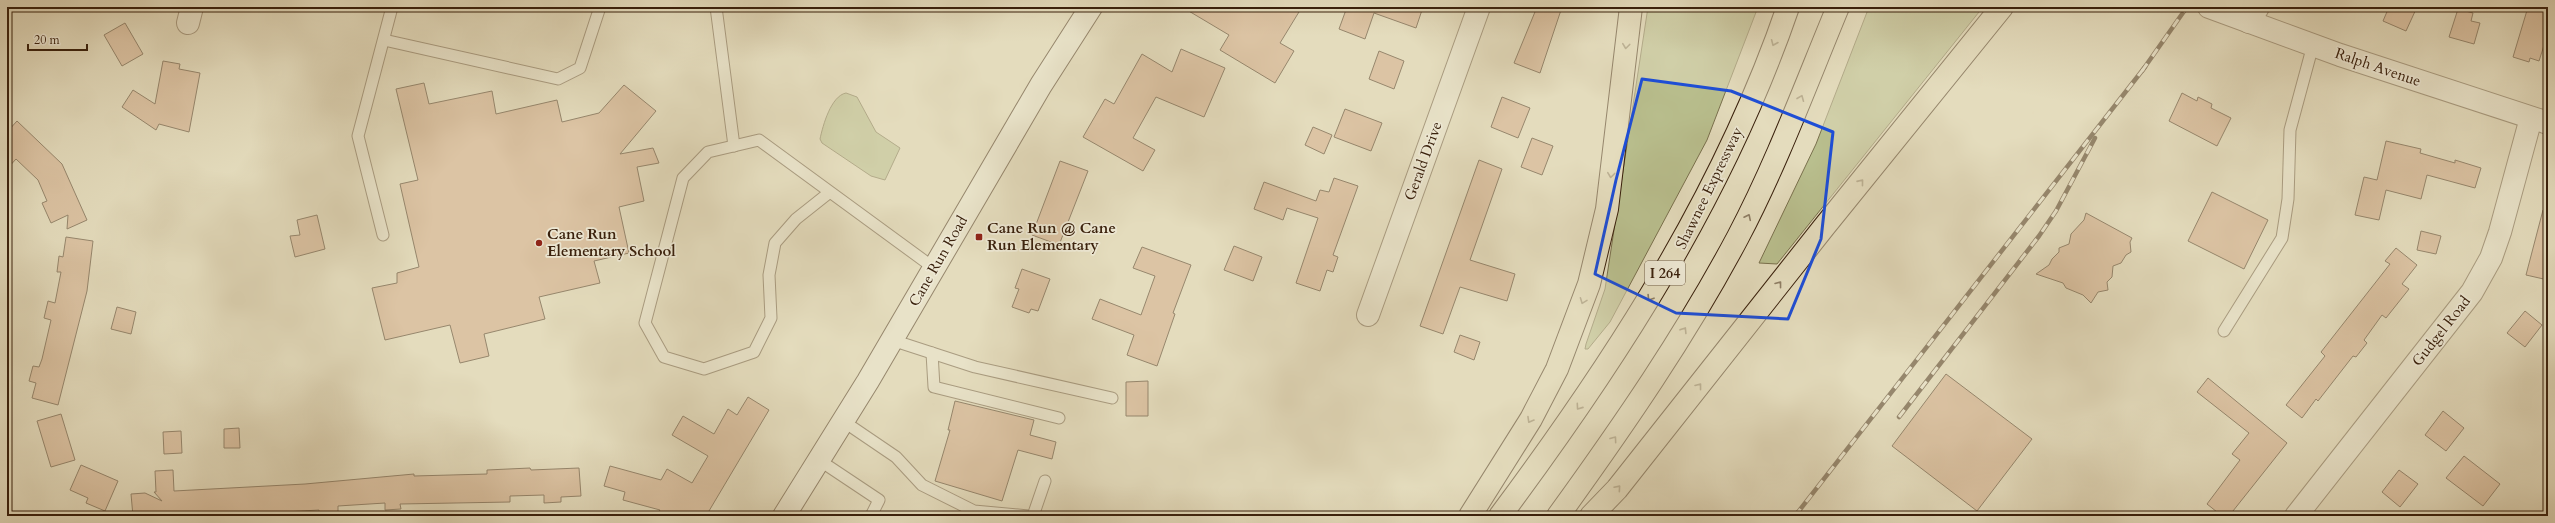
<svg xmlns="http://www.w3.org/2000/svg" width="2555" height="523" viewBox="0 0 2555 523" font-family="Cardo,serif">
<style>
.green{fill:#b9bf8e;stroke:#79704d}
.building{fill:#d3a685;stroke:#39200c}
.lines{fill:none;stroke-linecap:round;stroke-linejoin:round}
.service-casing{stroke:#644f38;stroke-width:13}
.minor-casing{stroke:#644f38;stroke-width:24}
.tertiary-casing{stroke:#644f38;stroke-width:24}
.secondary-casing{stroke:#39200c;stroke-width:24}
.motorway-casing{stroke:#39200c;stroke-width:24}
.service{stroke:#ede8d4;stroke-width:11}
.minor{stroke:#ede8d4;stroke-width:22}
.tertiary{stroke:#ede8d4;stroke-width:22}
.secondary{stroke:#ede8d4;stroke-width:22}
.motorway{stroke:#e4dcbd;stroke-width:22}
.rail-casing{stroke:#39200c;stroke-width:4.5}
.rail{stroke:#ede8d4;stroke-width:3;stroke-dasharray:9;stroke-linecap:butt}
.oneway{stroke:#8e7e64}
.marked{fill:none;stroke:#1d4ed8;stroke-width:3;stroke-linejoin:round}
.poi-dot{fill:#8f2418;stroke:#ede8d4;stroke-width:1.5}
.labels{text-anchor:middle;stroke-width:3.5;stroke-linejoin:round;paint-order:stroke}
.shield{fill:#ede8d4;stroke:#6f5c48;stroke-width:1}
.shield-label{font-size:14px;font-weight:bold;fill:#39200c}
.street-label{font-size:15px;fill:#39200c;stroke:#ede8d4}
.poi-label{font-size:15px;font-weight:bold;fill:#39200c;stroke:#ede8d4;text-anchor:start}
</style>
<rect width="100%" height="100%" fill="#e4dcbd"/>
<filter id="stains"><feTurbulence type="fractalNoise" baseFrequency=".005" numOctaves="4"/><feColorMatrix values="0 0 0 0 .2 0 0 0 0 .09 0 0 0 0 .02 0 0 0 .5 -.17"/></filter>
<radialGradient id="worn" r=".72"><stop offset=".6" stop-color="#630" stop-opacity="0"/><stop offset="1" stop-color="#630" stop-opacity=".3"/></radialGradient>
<g class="green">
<path d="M1648,7H1758L1707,140L1610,322L1588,349H1585L1586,344L1605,289Z"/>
<path d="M1869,7H1983L1777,264L1759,263L1816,144Z"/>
<path d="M846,93L857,97L876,132L900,148L885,180L871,176L822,143L820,139C823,125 831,96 846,93Z"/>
</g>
<g class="building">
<path d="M1182,7H1302L1280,43L1294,51L1275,83L1220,50L1229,35Z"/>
<path d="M1347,7H1423L1416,28L1374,13L1365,39L1339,29Z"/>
<path d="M1537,7H1562L1540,73L1514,63Z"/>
<path d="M2389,7H2417L2406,31L2383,21Z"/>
<path d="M2528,7H2548V39H2546L2539,61L2530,58L2529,62L2513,57Z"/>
<path d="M2458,9L2473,13L2471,21L2480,23L2474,44L2449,37Z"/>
<path d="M125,23L143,54L122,66L104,35Z"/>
<path d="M1181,49L1225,68L1204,117L1156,97L1133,138L1155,150L1143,171L1083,137L1105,99L1114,104L1142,54L1172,72Z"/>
<path d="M1379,51L1404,61L1394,89L1369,79Z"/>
<path d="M163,61L180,64L179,69L200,73L189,132L159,124L156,130L122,107L133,90L155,104Z"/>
<path d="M424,83L429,104L492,91L496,114L557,100L562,122L599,113L624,85L656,111L620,154L653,148L659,163L637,167L644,201L619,207L629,253L594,261L600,283L539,297L545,319L484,334L489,356L460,363L450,325L385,340L372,288L397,283V273L419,267L400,184L418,180L396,89Z"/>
<path d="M2182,93L2197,101L2198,97L2212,104L2211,108L2231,118L2217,146L2169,121Z"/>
<path d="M1502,97L1530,108L1518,138L1491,127Z"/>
<path d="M1345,109L1382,123L1371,151L1334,137Z"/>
<path d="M17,121L62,164L87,220L67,229L68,215L51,223L42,203L47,201L38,180L16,159L7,169V132Z"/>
<path d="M1313,127L1332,135L1324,154L1305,145Z"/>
<path d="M1532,138L1553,146L1542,175L1521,167Z"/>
<path d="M2386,141L2421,149L2420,153L2455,163V160L2481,168L2475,188L2427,175L2421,199L2386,190L2379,220L2355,215L2364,177L2377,180Z"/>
<path d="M1479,160L1502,169L1470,260L1515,274L1507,301L1460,287L1443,334L1420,326Z"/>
<path d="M1060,161L1088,171L1059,245L1032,235Z"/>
<path d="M1334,178L1358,186L1333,255L1338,257L1333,272L1327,270L1320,291L1296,283L1318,218L1287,208L1283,220L1254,209L1264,182L1316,201L1320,190L1329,192Z"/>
<path d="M2212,192L2268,220L2244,269L2188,241Z"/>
<path d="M2543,210L2548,211V280L2526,275Z"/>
<path d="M2086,213L2132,238L2130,242L2131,252L2126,255L2121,263L2113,266L2112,277L2107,282L2108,290L2098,292L2091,303L2083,295L2066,288L2063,283L2036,274L2049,265L2052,259L2059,252V248L2069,244L2071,234L2084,220Z"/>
<path d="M317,215L325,249L295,257L290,236L300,235L297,220Z"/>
<path d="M2421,231L2441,236L2436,254L2417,250Z"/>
<path d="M66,237L93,241L87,291L58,405L32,398L36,383L29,381L33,366L39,367L42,359L51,320L44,318L48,301L55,303L61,272H57L59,256L63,257Z"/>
<path d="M1234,246L1262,257L1253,281L1224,270Z"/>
<path d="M1142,247L1191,265L1173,313L1175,314L1157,366L1127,355L1134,335L1092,319L1100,299L1141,315L1155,276L1133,268Z"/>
<path d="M2396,248L2417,265L2402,284L2409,289L2386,318L2382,315L2364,340L2367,343L2356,357L2353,356L2318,401L2316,399L2302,418L2286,405L2325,356L2321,352L2390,264L2385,261Z"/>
<path d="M1022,269L1050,279L1038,311L1031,309L1029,313L1012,307L1019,289L1015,288Z"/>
<path d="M117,307L136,312L131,334L111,329Z"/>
<path d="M2525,311L2542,325L2525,347L2507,333Z"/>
<path d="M1460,335L1480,342L1474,360L1454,352Z"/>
<path d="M1946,374L2032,439L1977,511L1892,446Z"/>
<path d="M2208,378L2287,443L2229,516H2222L2207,504L2240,460L2232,454L2249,433L2197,392Z"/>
<path d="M1148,381V416H1126V382Z"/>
<path d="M748,397L769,410L706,516H656L660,510L623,500L625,492L604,486L610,466L661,480L667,469L692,483L708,456L672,435L683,416L714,434L728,409L737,415Z"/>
<path d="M955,401L1034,420L1030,435L1056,442L1052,459L1018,450L1002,501L935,481L950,430H948Z"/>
<path d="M2443,411L2464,428L2446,451L2425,435Z"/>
<path d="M61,414L75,460L51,467L37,421Z"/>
<path d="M239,428L240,448H224V429Z"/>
<path d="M181,431L182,453L164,454L163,432Z"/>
<path d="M2464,456L2500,484L2483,506L2446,478Z"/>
<path d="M81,465L118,481L105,511L86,503L88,498L70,490Z"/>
<path d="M530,468L531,470L579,468L581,496L561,497V502L544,503V495L510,496V502L400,504L401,509L385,510V503L338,506V513L319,514V510L285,512L286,516H270V512L228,516H133L131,494L145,493L162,501L154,492H156L155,471L173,470L174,491L305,484L414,474V476L487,474V470Z"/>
<path d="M2399,470L2418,484L2400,507L2382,492Z"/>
</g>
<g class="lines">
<g class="service-casing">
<g id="service">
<path d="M716,7L734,146"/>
<path d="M384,40L558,79L580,68L600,7"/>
<path d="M830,192L796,219L775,243L769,275L771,318L754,352L704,369L664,357L645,323L683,178L708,152L759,140L934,268"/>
<path d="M383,235L358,136L392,7"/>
<path d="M2224,331L2282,238L2288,199L2290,130L2313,45"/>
<path d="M892,340L975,367L1112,398"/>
<path d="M932,353L934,387L1059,418"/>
<path d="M843,421L896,457L922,485L974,511L1028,516"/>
<path d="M819,460L879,500L871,516"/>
<path d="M1033,516L1045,481"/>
</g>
</g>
<g class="minor-casing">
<g id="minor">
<path d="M2249,22L2258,7"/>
<path d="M188,23L192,7"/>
<path d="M1368,315L1479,7"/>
<path d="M2296,516L2472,292L2491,258L2500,232L2531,118"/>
</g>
</g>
<g class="tertiary-casing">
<path id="tertiary" d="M2209,7L2340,55L2548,123"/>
</g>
<g class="secondary-casing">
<path id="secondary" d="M784,516L868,381L1041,85L1091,7"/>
</g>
<g class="motorway-casing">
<g id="motorway">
<path d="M1470,516L1531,419L1557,369L1589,284L1607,209L1631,7"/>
<path d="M1500,516C1617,359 1724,194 1788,7"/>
<path d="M1558,516C1623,426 1686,335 1738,237C1777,163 1806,84 1838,7"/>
<path d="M1591,516L1617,489L1824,227L2002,7"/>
</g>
</g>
<use href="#service" class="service"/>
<use href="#minor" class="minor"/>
<use href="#tertiary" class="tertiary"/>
<use href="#secondary" class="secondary"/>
<use href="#motorway" class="motorway"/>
<g class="rail-casing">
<g id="rail">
<path d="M2142,71L2187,7"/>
<path d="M1899,417L2039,236L2056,211L2095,138"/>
<path d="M1795,516L2145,67"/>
</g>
</g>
<use href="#rail" class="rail"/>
</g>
<defs><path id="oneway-chevron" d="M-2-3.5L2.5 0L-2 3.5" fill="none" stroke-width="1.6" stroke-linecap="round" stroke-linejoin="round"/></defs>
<g class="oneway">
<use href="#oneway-chevron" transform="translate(1774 43) rotate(113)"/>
<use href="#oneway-chevron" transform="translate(1626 46) rotate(97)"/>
<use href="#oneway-chevron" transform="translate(1801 98) rotate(-68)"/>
<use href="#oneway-chevron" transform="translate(1611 175) rotate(97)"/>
<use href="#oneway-chevron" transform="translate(1861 182) rotate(-51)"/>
<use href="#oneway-chevron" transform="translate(1748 217) rotate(-64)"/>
<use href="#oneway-chevron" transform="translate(1779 284) rotate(-52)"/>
<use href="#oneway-chevron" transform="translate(1650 298) rotate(122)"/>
<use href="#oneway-chevron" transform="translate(1583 301) rotate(111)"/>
<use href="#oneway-chevron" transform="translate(1684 330) rotate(-58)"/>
<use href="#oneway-chevron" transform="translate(1699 386) rotate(-52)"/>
<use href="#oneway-chevron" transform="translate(1579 407) rotate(125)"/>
<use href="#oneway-chevron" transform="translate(1530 420) rotate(120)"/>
<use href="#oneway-chevron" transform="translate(1614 439) rotate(-54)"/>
<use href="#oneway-chevron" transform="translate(1618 488) rotate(-49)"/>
</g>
<path d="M0 0H2555V523H0ZM1642,79L1731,91L1833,132L1821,239L1788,319L1676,313L1595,274L1616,180Z" fill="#e4dcbd" fill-opacity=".55" fill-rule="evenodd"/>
<path class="marked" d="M1642,79L1731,91L1833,132L1821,239L1788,319L1676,313L1595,274L1616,180Z"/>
<g class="poi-dot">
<rect x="975" y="233" width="8" height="8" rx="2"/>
<circle cx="539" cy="243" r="4"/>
</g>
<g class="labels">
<rect class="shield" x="1645" y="261" width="40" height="24" rx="3"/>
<g class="shield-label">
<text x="1665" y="278">I 264</text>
</g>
<g class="street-label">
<text transform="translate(2378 67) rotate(19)" y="5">Ralph Avenue</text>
<text transform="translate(1423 161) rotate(-70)" y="5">Gerald Drive</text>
<text transform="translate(1709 188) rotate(-64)" y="5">Shawnee Expressway</text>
<text transform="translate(938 261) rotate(-60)" y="5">Cane Run Road</text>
<text transform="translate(2441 331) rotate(-52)" y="5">Gudgel Road</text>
</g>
<g class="poi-label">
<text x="987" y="233">Cane Run @ Cane<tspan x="987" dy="17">Run Elementary</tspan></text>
<text x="547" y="239">Cane Run<tspan x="547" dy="17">Elementary School</tspan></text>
</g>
</g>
<rect width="2555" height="523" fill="none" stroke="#e4dcbd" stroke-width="24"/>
<rect x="8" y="8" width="2539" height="507" fill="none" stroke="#39200c" stroke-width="2"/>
<rect x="12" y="12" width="2531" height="499" fill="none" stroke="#39200c"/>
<path d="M28 44v6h59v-6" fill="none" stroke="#39200c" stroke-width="2"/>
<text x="34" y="44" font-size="12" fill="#39200c" stroke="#ede8d4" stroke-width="3" paint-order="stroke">20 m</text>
<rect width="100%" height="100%" filter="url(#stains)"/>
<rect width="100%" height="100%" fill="url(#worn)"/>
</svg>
